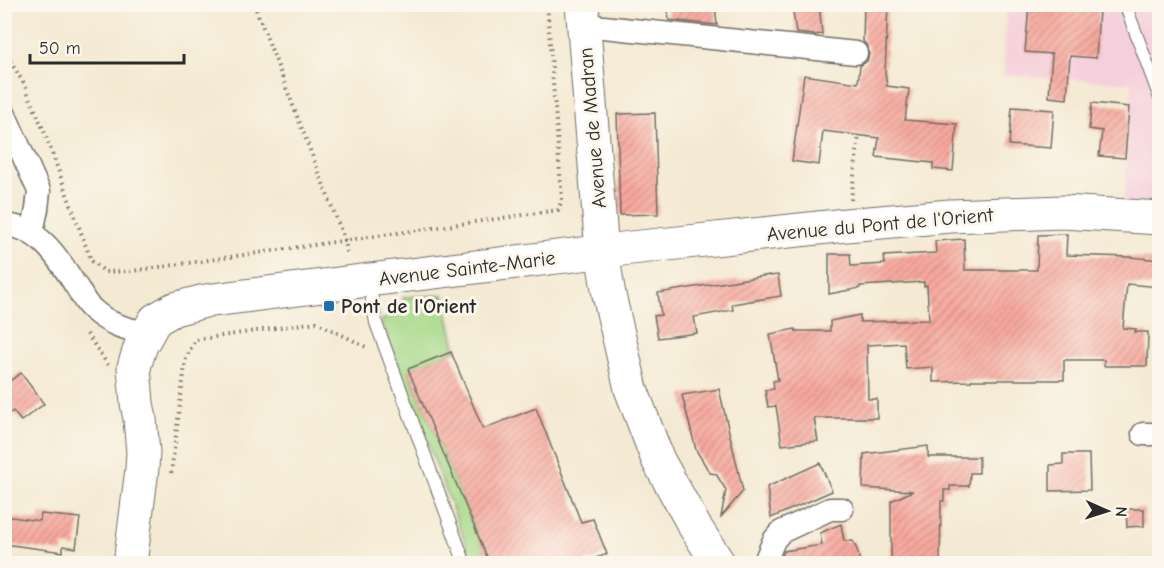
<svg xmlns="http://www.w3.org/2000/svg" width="1164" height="568" viewBox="0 0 1164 568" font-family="'Comic Neue',sans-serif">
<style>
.built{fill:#f5cfdb}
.grass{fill:#a6d887;stroke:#688259;stroke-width:1.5}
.building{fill:url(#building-hatch)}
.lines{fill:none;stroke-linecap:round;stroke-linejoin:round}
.lane-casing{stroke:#716e65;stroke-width:14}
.street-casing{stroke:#716e65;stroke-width:25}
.secondary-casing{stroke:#716e65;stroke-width:35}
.path{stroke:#716e65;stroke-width:4;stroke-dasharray:1.5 4.5;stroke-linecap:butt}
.lane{stroke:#fff;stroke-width:12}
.street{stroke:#fff;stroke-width:22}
.secondary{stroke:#fff;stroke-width:33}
.poi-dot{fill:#1f6fb2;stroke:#fbf7ec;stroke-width:2}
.labels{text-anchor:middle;stroke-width:6;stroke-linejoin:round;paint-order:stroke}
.street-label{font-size:20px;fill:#2b2b2b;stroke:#fbf7ec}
.poi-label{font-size:20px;font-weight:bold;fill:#2b2b2b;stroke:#fbf7ec;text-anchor:start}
</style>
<defs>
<pattern id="building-hatch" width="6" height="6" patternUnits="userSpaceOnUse" patternTransform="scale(1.5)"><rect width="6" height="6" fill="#f8a99e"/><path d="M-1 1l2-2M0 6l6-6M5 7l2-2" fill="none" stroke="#c98a81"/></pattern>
</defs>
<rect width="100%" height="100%" fill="#fbf7ec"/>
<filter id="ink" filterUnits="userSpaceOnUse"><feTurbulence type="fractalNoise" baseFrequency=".0167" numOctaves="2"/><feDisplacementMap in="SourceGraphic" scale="12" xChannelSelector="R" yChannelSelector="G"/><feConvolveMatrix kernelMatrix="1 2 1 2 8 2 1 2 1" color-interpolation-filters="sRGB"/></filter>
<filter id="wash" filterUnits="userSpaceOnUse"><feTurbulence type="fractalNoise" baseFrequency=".008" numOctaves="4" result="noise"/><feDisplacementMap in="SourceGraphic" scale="24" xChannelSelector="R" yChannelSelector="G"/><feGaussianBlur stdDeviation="1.35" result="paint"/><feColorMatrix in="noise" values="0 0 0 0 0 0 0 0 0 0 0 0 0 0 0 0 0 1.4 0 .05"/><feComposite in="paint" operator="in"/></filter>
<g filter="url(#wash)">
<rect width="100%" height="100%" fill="#f4e9d2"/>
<path class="built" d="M1007,5H1159V218L1123,215L1132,83L1003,75Z"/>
<path class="grass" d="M443,295L456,350L408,370L490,563H473L381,320L397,315L404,297Z"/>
<g id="blocks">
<g class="building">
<path d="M667,4H715L717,25L669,20Z"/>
<path d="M792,4H819L822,34L815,35L796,33Z"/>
<path d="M864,4H888L885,72L887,86L909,89L905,120L957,124L953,171L933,169V163L876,157L879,138L823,131L819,165L792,161L804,75L858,83L860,66L867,61L869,54L868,47L863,41Z"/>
<path d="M1029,5L1099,10L1096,58L1070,56L1067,99L1049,97L1052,54L1025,52Z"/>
<path d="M1092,103L1129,107L1125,158L1099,156L1102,131L1089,129Z"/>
<path d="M1012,107L1054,110L1051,148L1009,145Z"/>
<path d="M655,113L658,214L620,215L617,114Z"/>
<path d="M1067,234L1066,255L1130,257L1160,260V287L1127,284L1123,328L1136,329L1135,332H1148L1147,366H1104V360H1064V380H971V381L933,382V367L906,369L904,343L867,345L868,399H877V418H814L818,441L782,445L776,406L768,407L765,390L774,389L773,381L778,380L770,334L795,329L796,331H830V321L860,315V322L929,320L927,285L924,286V282L860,286V288L829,294V254H850L851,266L885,264L884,256L936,253L935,241L964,239L965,270H1037L1038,235Z"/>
<path d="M770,275V276L778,275L781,296L732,304L733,310L694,317L697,333L658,338L654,316L661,315L658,293Z"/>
<path d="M451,352L483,429L536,408L581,522L593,519L607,554L580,564H490L408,369Z"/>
<path d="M21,373L44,404L21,421L13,411L4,417V385Z"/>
<path d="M719,389L743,491L721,517L726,490L716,474L710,473L696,450L682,395Z"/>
<path d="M928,446V457H979V473H970L969,486H950V490H944V501H941L940,564H891V501L913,491L863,488L864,454Z"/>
<path d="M1063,454H1089L1090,490L1050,491V465L1063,464Z"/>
<path d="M820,463L832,491L771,518L767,487Z"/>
<path d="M1126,509H1144V526L1127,527Z"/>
<path d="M41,514L80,518L76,548L63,546V552L4,544V516L40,521Z"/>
<path d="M841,524L844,541H853L858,552L860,564H779L784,551L822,545L820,533Z"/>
</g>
</g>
</g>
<g filter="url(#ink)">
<use href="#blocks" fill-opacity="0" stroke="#716e65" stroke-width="1.5"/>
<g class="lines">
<g class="lane-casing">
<g id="lane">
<path d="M1125,4L1160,98"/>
<path d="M369,281L376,323L465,564"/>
</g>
</g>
<g class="street-casing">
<g id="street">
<path d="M584,25L856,53"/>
<path d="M4,113L39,191L37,209L32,232"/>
<path d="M4,225C40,227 59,259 76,286C81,293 85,304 92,309C109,325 126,329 147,333"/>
<path d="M1143,434H1160"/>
<path d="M764,564L774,540L781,532L830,509H842"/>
</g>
</g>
<g class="secondary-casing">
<g id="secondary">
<path d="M582,4L602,252L609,295L631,389L658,460L695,527L719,564"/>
<path d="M130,564L142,469L143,452L140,419L137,403L134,367L141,345L155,320L174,309L205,301L369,280L631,248L846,225L950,216L1063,212L1160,218"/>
</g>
</g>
<g class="path">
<path d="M254,4L345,241L348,256"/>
<path d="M4,51L24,84L44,131L91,260L105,272L132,271L558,210L562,200L547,4"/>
<path d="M851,200L859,135"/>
<path d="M87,334L108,365"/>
<path d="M171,473L186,358L195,340L316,322L368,348"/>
</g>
<use href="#lane" class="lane"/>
<use href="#street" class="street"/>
<use href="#secondary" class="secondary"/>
</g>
</g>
<rect class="poi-dot" x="323" y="300" width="12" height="12" rx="3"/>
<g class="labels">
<g class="street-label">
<text transform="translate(592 128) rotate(-95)" y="7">Avenue de Madran</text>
<text transform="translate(880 224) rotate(-5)" y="7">Avenue du Pont de l'Orient</text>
<text transform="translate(467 268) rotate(-7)" y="7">Avenue Sainte-Marie</text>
</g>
<g class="poi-label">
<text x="341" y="313">Pont de l'Orient</text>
</g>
</g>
<rect width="1164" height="568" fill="none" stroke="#fbf7ec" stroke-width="24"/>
<g transform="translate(1107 511) rotate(93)" stroke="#fbf7ec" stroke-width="4.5" paint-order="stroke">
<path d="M0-4.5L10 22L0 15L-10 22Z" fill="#2b2b2b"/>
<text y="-9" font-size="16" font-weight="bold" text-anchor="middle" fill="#2b2b2b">N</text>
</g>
<path d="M30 54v9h154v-9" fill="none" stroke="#2b2b2b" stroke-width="3"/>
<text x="39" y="54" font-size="18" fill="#2b2b2b" stroke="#fbf7ec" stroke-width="4.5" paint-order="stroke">50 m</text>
</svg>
